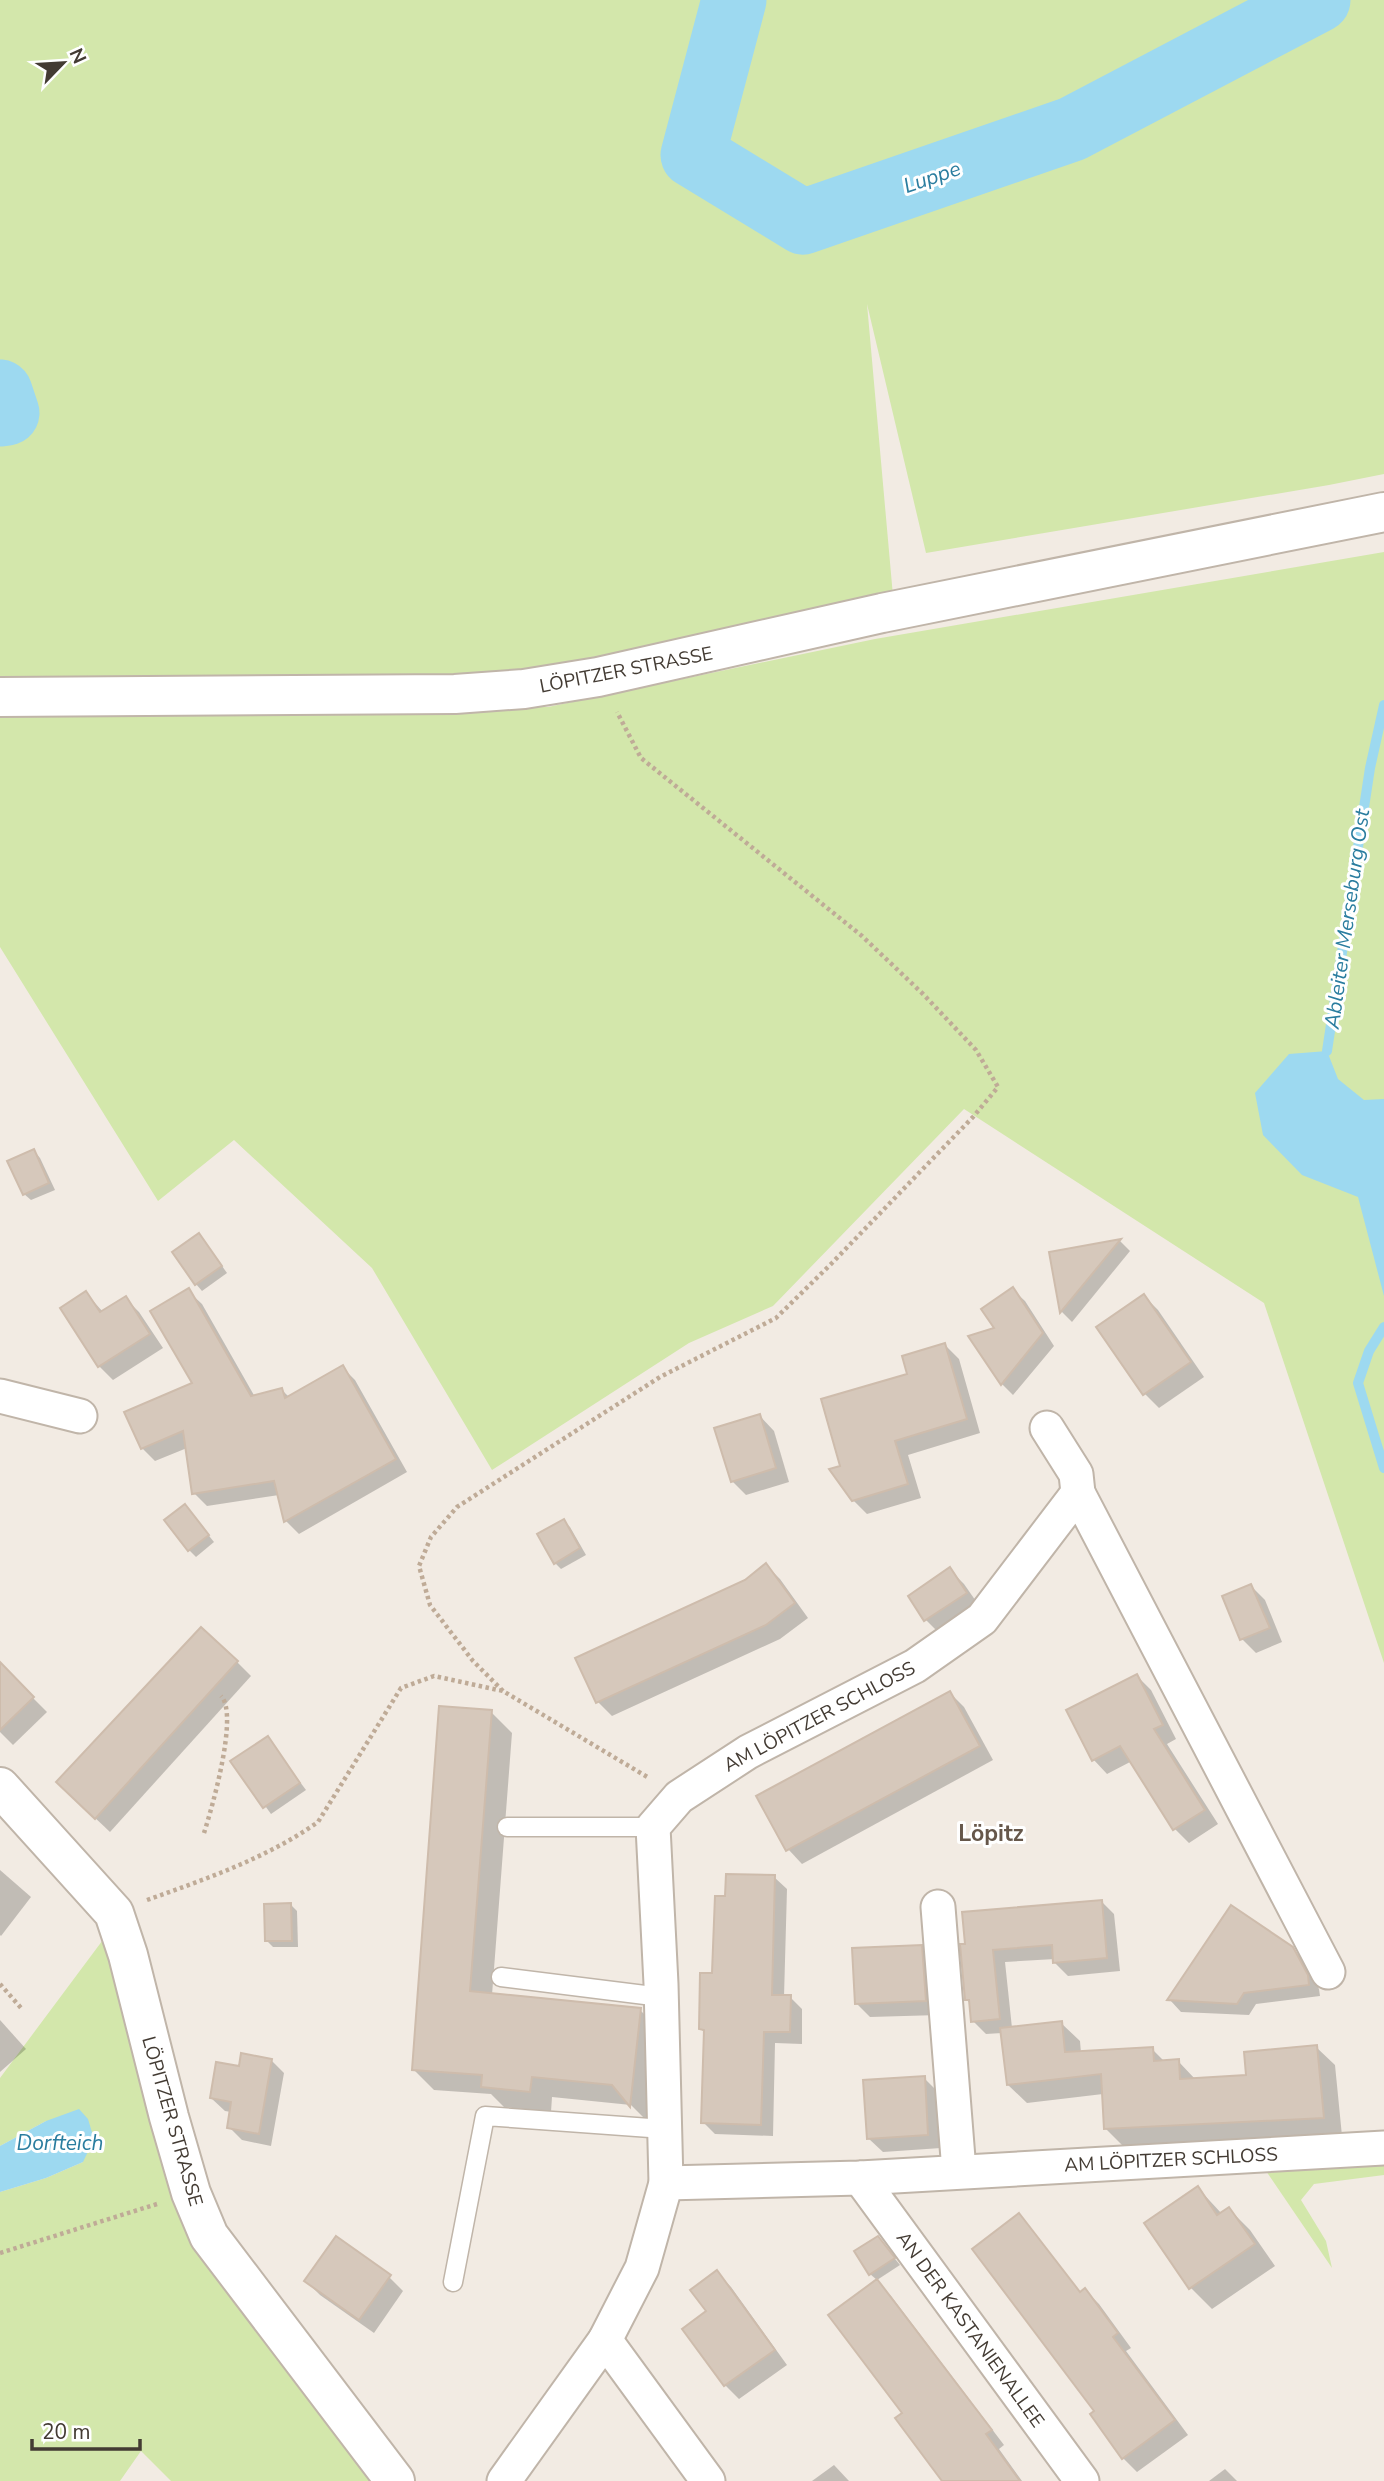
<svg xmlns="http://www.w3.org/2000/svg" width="1384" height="2481" viewBox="0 0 1384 2481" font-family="'Nunito Sans',sans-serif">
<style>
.green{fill:#d3e7ab}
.water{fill:#9dd9f0}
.shadow{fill:#0003}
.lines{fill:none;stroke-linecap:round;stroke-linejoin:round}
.stream{stroke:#9dd9f0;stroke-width:10}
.river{stroke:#9dd9f0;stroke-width:65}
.building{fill:#d6c8bb;stroke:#cebcac;stroke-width:2}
.service-casing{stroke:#c0b5a9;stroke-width:21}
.minor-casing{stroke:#c0b5a9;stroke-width:37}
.tertiary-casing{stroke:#c0b5a9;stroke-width:42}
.path{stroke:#bfab97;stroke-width:4.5;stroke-dasharray:3.5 3.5;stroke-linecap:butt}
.service{stroke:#fff;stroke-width:18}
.minor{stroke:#fff;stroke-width:33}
.tertiary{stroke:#fff;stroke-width:38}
.labels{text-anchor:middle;stroke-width:6;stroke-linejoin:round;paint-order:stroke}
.street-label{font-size:19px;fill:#433b33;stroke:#fff}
.water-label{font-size:21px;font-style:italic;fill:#2a7d9f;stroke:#fff}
.quarter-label{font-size:23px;font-weight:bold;fill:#66574a;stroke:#fff}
</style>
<rect width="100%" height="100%" fill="#f2ebe3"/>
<g class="green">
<path d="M0,0H1384V474L1329,485L926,553L867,304L893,596L531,675L0,690Z"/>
<path d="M1384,552V1663L1264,1303L964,1109L773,1306L689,1343L492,1470L372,1268L234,1140L158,1201L0,947V709L548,707L875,639Z"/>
<path d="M117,1921L191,2193L395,2481H171L141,2451L120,2481H0V2192L46,2178L83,2162L46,2121L0,2146V2078Z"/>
<path d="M1384,2157V2175L1314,2184L1301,2200L1326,2241L1332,2268L1262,2165Z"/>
</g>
<g class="water">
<path d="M1327,1051L1338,1079L1364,1100L1384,1099V1296L1358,1197L1302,1175L1263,1135L1255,1093L1289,1054Z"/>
<path d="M79,2109L88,2119L94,2139L83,2162L46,2178L0,2192V2146L46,2121Z"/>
</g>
<g class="shadow">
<path d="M34,1151L40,1158L55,1190L31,1200L24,1194Z"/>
<path d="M1120,1241L1130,1251L1072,1322L1062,1312L1051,1253Z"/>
<path d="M205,1242L227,1273L202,1291L196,1284Z"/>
<path d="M1013,1290L1025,1301L1054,1346L1013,1395L1002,1384L971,1337L997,1329Z"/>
<path d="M188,1291L202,1304L255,1397L282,1390L289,1397L342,1367L355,1380L407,1472L299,1534L286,1521L279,1495L207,1506L194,1493L187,1448L155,1461L142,1448L194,1383Z"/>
<path d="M86,1293L103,1312L125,1298L139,1312L163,1348L113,1380L99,1366L62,1308Z"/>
<path d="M1144,1296L1158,1310L1204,1377L1159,1408L1145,1394L1098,1328Z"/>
<path d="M945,1345L959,1359L980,1433L908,1455L921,1498L867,1514L853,1500L842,1467L909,1375Z"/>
<path d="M760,1416L774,1431L789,1482L746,1495L732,1481Z"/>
<path d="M185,1506L214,1542L196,1557L189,1550Z"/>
<path d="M563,1521L570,1527L586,1555L561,1569L555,1563Z"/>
<path d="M766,1565L780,1579L808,1618L780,1639L612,1716L598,1702L578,1659L746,1582Z"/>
<path d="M950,1570L964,1584L980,1607L940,1634L926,1620L910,1596Z"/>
<path d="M1251,1586L1265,1600L1282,1642L1256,1653L1242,1639Z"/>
<path d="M237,1662L251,1676L110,1832L72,1796Z"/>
<path d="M2,1667L47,1712L13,1745L0,1732V1669Z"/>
<path d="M1137,1676L1151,1690L1176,1739L1167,1744L1218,1824L1189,1843L1175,1829L1132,1761L1107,1774L1093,1759Z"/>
<path d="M950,1693L964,1707L993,1760L802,1864L788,1849Z"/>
<path d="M491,1712L512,1733L492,1995L640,2010L661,2031L651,2125L631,2105L552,2097L551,2112L504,2107L491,2094L434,2090L413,2069Z"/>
<path d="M267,1738L306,1790L271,1814L233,1762Z"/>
<path d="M0,1870L31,1897L1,1936L0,1935Z"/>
<path d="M774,1877L787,1889L784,1997H790L802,2009V2044L775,2043L773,2136L715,2134L703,2122L706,2034L701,2029L714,1975L727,1898Z"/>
<path d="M1101,1901L1114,1914L1120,1971L1068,1976L1055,1963V1959L1005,1962L1012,2028L1061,2023L1080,2041L1081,2053L1152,2049L1165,2062L1178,2061L1196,2080L1248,2076L1316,2047L1335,2065L1342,2136L1124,2147L1105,2128L1103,2094L1027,2103L1008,2085L1002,2033L986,2034L973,2021L971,2004L966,1999L962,1945Z"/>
<path d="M291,1905L297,1911L298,1947H273L266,1940Z"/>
<path d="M1232,1907L1292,1948L1304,1960L1319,1989L1320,1996L1256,2004L1249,2015L1181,2012L1170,2000Z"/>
<path d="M921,1947L935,1961L939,2015L870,2017L856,2003Z"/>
<path d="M0,2020L26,2049L0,2072Z"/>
<path d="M271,2060L284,2073L271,2146L242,2140L229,2127L231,2112L225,2111L211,2098L241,2068Z"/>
<path d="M924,2078L938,2092L941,2148L883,2152L868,2138Z"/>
<path d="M1198,2188L1222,2214L1229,2209L1250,2230L1275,2266L1212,2309L1191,2288L1146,2223Z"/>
<path d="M1018,2216L1032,2230L1081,2293L1085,2290L1099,2304L1131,2348L1126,2351L1188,2435L1137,2472L1123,2458L1097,2411Z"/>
<path d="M878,2238L900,2265L877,2280L870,2274Z"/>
<path d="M717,2273L731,2287L787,2365L739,2399L725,2385L685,2329L708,2312Z"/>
<path d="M389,2277L403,2291L374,2333L320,2295L306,2281Z"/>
<path d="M877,2282L891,2296L1004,2445L999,2449L1022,2481H944L904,2413Z"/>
<path d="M834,2465L849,2481H812Z"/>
<path d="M1225,2469L1237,2481H1209Z"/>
</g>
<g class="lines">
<g class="stream">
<path d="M1327,1051L1370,768L1384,705"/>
<path d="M1384,1327L1369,1351L1358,1383L1384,1468"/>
</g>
<g class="river">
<path d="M734,0L693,155L803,222L1072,129L1318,0"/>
<path d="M0,392L7,413L0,414"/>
</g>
</g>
<g class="building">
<path d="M34,1149L49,1183L23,1195L7,1161Z"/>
<path d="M199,1233L222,1266L195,1285L172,1252Z"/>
<path d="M1121,1239L1060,1313L1049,1252Z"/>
<path d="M1013,1287L1043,1333L1001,1385L968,1336L994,1328L981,1309Z"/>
<path d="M189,1288L251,1396L282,1388L285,1398L343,1365L396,1459L284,1522L274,1481L192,1494L183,1431L141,1449L124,1412L192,1383L150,1311Z"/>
<path d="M86,1291L100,1312L126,1296L150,1334L98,1367L60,1308Z"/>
<path d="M1144,1294L1191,1362L1143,1395L1096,1327Z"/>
<path d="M945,1343L967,1419L895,1441L908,1484L852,1501L829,1469L840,1466L821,1399L907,1374L902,1356Z"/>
<path d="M760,1414L776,1468L731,1482L714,1428Z"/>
<path d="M185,1504L209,1535L188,1551L164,1520Z"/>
<path d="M564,1519L580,1548L554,1564L537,1534Z"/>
<path d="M766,1563L795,1603L766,1625L596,1703L575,1658L745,1580Z"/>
<path d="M950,1567L967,1593L924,1621L908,1596Z"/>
<path d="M1251,1584L1270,1628L1240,1640L1222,1596Z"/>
<path d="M201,1627L238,1661L95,1819L56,1782Z"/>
<path d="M0,1662L34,1697L0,1730Z"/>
<path d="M1137,1674L1163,1725L1154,1729L1205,1810L1173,1830L1120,1746L1092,1761L1066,1710Z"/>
<path d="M950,1691L980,1746L786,1851L756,1796Z"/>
<path d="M439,1706L492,1710L470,1991L641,2008L630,2107L612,2085L532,2077L530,2092L481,2087L482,2075L412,2070Z"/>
<path d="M268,1736L300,1783L263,1808L230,1761Z"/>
<path d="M726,1874L775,1875L772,1995H791L790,2032H764L761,2125L701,2123L704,2030L699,2029L700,1973H712L715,1896H725Z"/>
<path d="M1102,1900L1107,1958L1053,1963L1052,1945L993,1950L1000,2019L971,2022L969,2000H965L960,1944H965L962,1912Z"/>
<path d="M291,1903L292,1941H265L264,1904Z"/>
<path d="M1231,1905L1293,1947L1308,1975L1309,1985L1244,1993L1237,2004L1167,2000Z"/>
<path d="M922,1945L926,2001L855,2004L852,1948Z"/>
<path d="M1062,2021L1065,2052L1153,2047L1154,2061L1179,2059L1180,2079L1246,2075L1244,2052L1317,2045L1324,2118L1104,2129L1101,2074L1007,2085L1000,2028Z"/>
<path d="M241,2053L272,2059L259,2134L227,2128L231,2102L210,2098L216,2062L239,2066Z"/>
<path d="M925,2076L928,2135L867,2139L863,2080Z"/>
<path d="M1198,2186L1217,2215L1229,2207L1255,2244L1189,2289L1144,2223Z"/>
<path d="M1019,2213L1080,2292L1085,2288L1118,2333L1113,2337L1175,2420L1122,2459L1090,2414L1094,2411L972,2249Z"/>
<path d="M336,2236L391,2275L359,2320L304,2281Z"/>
<path d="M878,2236L895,2258L869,2275L854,2251Z"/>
<path d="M717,2270L775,2350L724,2386L682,2329L706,2311L690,2290Z"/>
<path d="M877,2279L992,2430L986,2434L1020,2481H942L895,2418L902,2413L828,2315Z"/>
</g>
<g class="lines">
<g class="service-casing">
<g id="service">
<path d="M507,1827H653"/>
<path d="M501,1977L661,1997"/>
<path d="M453,2282L485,2116L664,2129"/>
</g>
</g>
<g class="minor-casing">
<g id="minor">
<path d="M0,1396L80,1416"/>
<path d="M1047,1428L1076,1474L1078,1493"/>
<path d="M938,1907L959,2171"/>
<path d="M860,2178L1082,2481"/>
<path d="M666,2183L860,2178L1384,2148"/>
<path d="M605,2340L708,2481"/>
<path d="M504,2481L605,2340L642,2268L666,2183L661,1984L653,1827L679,1797L748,1752L915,1666L982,1619L1078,1493L1328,1972"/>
</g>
</g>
<g class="tertiary-casing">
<g id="tertiary">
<path d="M0,697L455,694L524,689L598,677L882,613L1384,512"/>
<path d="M0,1787L114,1913L128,1955L169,2117L191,2193L209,2236L395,2481"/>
</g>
</g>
<g class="path">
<path d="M503,1691L473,1661L430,1605L419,1566L431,1537L457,1507L660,1377L776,1318L832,1263L973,1117L998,1087L976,1050L923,994L862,936L641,758L617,712"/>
<path d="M204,1833C212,1808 239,1714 221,1696"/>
<path d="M147,1900C206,1879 267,1858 318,1822L401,1688L434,1676L503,1691L649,1778"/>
<path d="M0,1984L22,2009"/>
<path d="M0,2253L157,2204"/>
</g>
<use href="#service" class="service"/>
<use href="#minor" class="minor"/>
<use href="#tertiary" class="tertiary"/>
</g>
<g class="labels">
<g class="street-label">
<text transform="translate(626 669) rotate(-11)" y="7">LÖPITZER STRASSE</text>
<text transform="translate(819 1716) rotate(-28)" y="7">AM LÖPITZER SCHLOSS</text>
<text transform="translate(173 2121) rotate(74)" y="7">LÖPITZER STRASSE</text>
<text transform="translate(1171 2159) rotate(-3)" y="7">AM LÖPITZER SCHLOSS</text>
<text transform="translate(971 2329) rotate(54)" y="7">AN DER KASTANIENALLEE</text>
</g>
<g class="water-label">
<text transform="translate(932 177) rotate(-19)" y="7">Luppe</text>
<text transform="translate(1347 919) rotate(-82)" y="7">Ableiter Merseburg Ost</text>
<text x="60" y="2150">Dorfteich</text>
</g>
<g class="quarter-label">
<text x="991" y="1841">Löpitz</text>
</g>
</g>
<g transform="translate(63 63) rotate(65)" stroke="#ffffff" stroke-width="5" paint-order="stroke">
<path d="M0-5L12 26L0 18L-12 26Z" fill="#433b33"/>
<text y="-10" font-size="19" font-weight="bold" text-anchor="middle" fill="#433b33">N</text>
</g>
<path d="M32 2439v10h108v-10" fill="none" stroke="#433b33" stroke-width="3.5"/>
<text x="42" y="2439" font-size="21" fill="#433b33" stroke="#ffffff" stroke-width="5" paint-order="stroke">20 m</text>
</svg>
